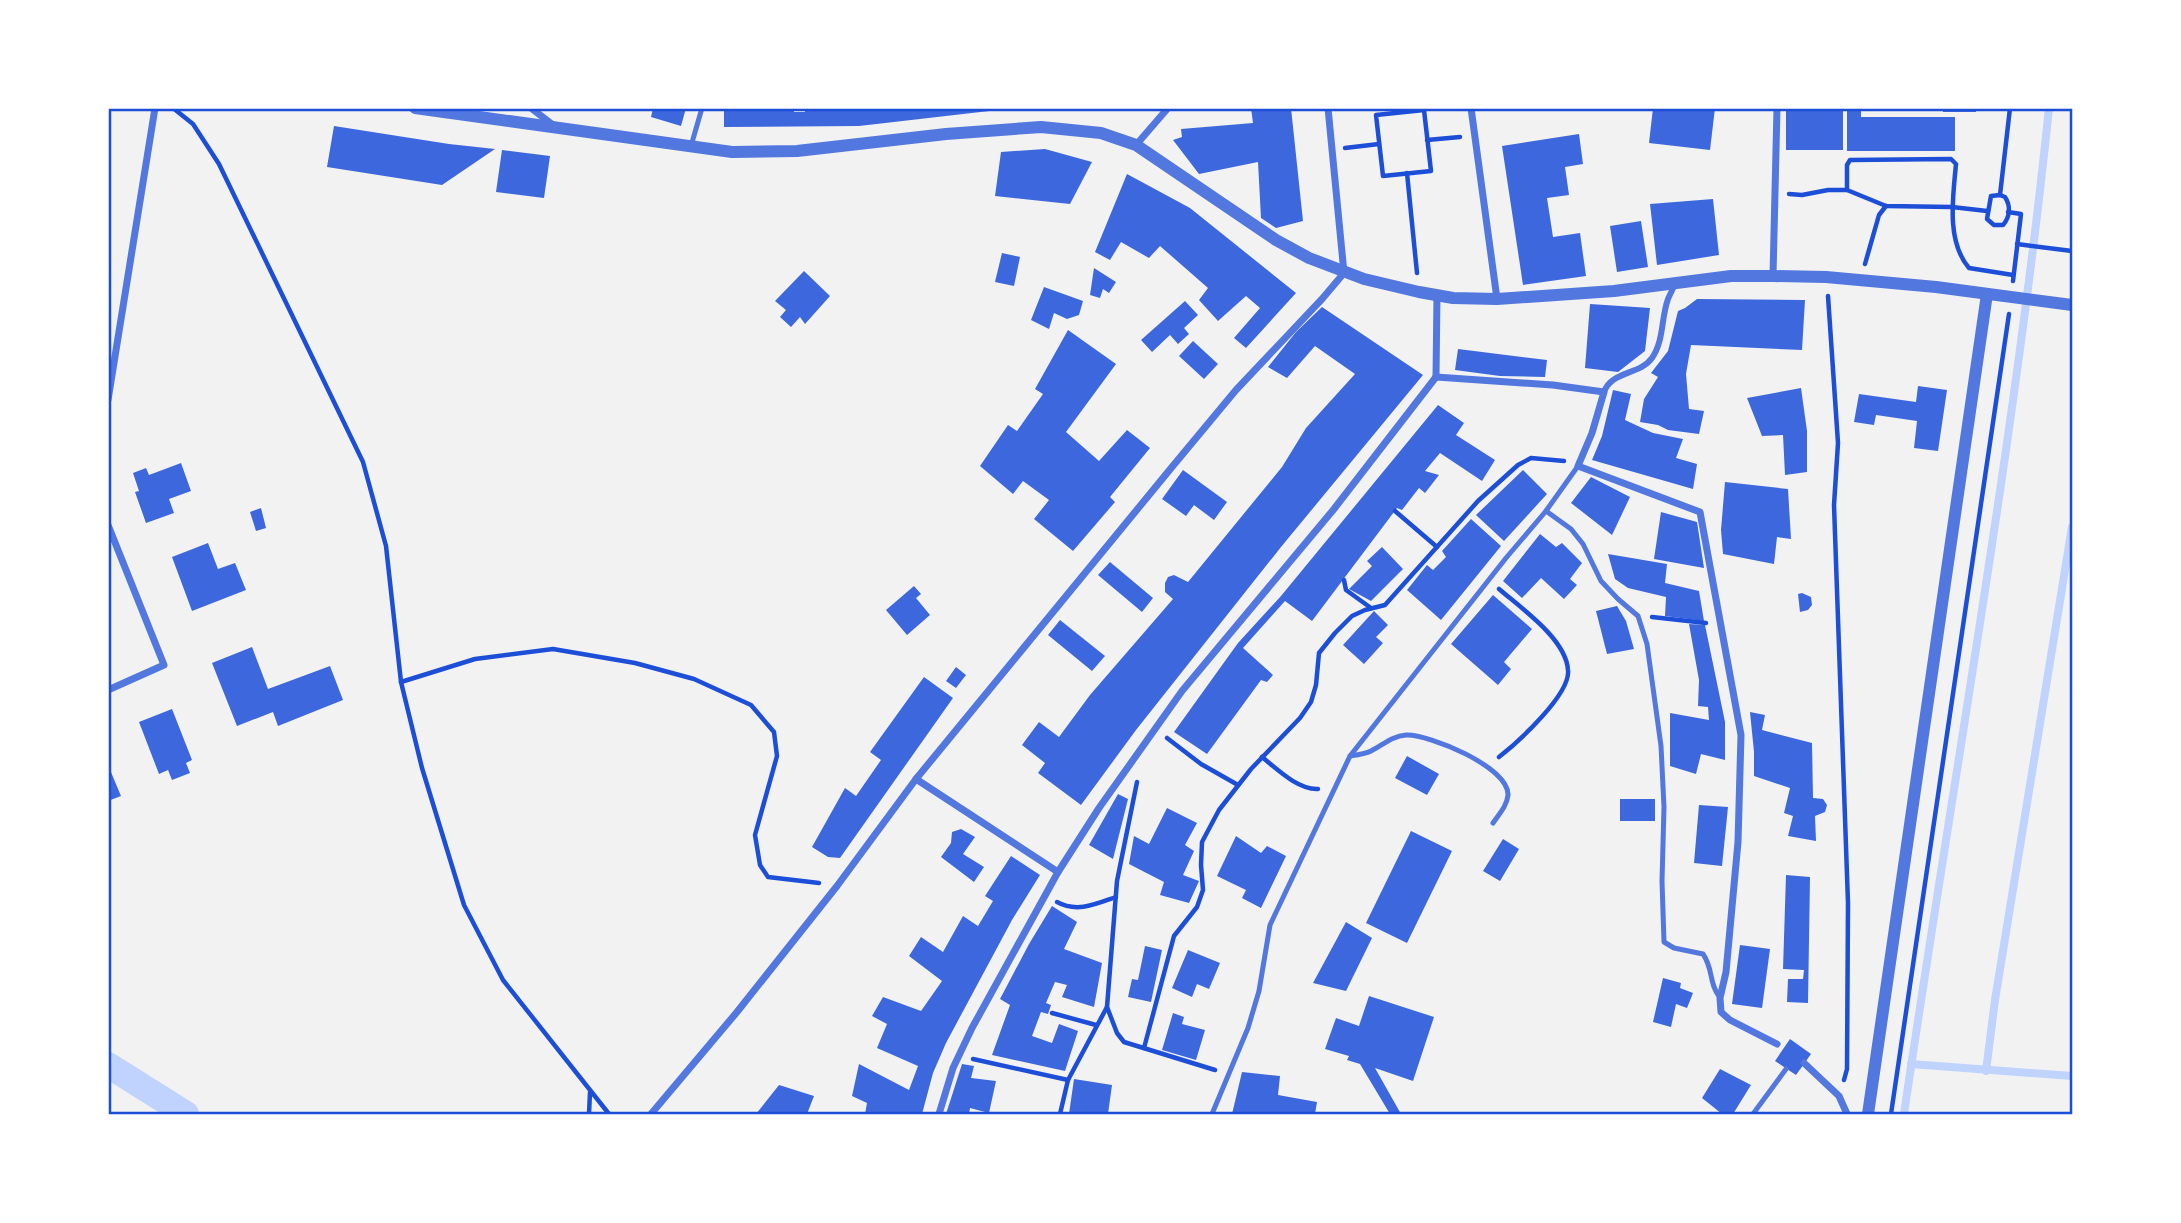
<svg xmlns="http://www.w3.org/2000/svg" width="2181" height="1223" viewBox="0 0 2181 1223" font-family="'Public Sans',sans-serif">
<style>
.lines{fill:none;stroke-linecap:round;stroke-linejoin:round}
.stream{stroke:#bfd3fe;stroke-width:8}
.canal{stroke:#bfd3fe;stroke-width:26}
.building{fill:#3d67dc}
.path{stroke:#1d4ed8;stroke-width:4.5}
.service{stroke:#5277de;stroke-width:5}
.pedestrian{stroke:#5277de;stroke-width:6}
.minor{stroke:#5277de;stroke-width:7}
.tertiary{stroke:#5277de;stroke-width:12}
.neatline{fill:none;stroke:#1d4ed8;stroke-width:2.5}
</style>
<rect width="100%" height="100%" fill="#f2f2f2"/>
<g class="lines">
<g class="stream">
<path d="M1911,1064L2072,1076"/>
<path d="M1986,1071L1995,1000L2072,527"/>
<path d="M1904,1114C1953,779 2014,446 2049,108"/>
</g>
<path class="canal" d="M108,1065L186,1114"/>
</g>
<g class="building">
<path d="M653,108H686L681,126L651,117Z"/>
<path d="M724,108H794V112H805V108L998,110L859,126L724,127Z"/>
<path d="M1251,108H1291L1303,221L1276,228L1261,218L1258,162L1199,174L1173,140L1182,137L1181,129L1253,123Z"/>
<path d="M1653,108H1715L1710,150L1649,143Z"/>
<rect x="1786" y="108" width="57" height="42"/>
<path d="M1847,108H1861V117H1955V151H1847Z"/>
<rect x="1943" y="108" width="33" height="4"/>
<path d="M334,126L449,144L495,149L442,185L327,167Z"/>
<path d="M1579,134L1583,164L1565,167L1569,195L1547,198L1553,237L1580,233L1586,276L1523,285L1502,146Z"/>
<path d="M1045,149L1092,162L1070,204L995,196L1001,152Z"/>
<path d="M502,150L550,156L544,198L496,192Z"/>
<path d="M1127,174L1190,208L1296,293L1246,348L1234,338L1260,308L1246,296L1218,321L1199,300L1208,288L1160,246L1149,258L1121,242L1110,260L1095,252Z"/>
<path d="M1713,199L1719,255L1657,265L1650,204Z"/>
<path d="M1641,221L1648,267L1617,272L1610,226Z"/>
<path d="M1002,253L1020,257L1014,286L995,282Z"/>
<path d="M1094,268L1116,282L1109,293L1103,289L1100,298L1090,295Z"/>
<path d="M804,271L830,296L805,324L800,317L791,327L780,317L786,310L775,301Z"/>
<path d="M1044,287L1083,301L1079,315L1067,319L1054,313L1049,329L1031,320Z"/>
<path d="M1697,299L1805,300L1802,350L1691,345L1686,374L1689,409L1704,411L1699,434L1668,430L1658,425L1640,422L1644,399L1658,377L1651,373L1668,351L1678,311L1685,308Z"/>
<path d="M1185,301L1198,315L1184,328L1189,334L1178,344L1170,335L1152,352L1141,340Z"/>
<path d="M1590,304L1650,308L1645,351L1618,372L1585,368Z"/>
<path d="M1322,307L1423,375L1281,547L1136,730L1081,805L1038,773L1045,763L1022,745L1039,722L1059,737L1090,695L1173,599L1165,592V583L1168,577L1174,575L1188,582L1282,467L1306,428L1355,374L1315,346L1287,378L1268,367L1296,332Z"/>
<path d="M1068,330L1116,364L1066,432L1099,461L1127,430L1150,448L1110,497L1115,502L1073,551L1034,519L1049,500L1023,481L1013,494L980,466L1008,425L1017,431L1043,394L1035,389Z"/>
<path d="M1193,341L1218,364L1204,379L1179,356Z"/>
<path d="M1458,349L1547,360L1545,377L1500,376L1455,370Z"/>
<path d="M1918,386L1947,390L1938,451L1914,448L1917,421L1876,415L1874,425L1854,422L1859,394L1916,402Z"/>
<path d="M1801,388L1807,431V472L1785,475L1783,435L1762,436L1747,398Z"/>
<path d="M1613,390L1631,394L1625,420L1653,433L1683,439L1676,458L1697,464L1693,489L1592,460L1602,436Z"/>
<path d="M1438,405L1464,423L1456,435L1495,460L1482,481L1440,453L1425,471L1439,475L1425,493L1419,488L1402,510L1397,508L1312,621L1285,601L1243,648L1273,675L1267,682L1261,680L1207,754L1174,732L1238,643L1281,596Z"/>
<path d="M181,463L191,491L169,499L174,513L146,523L135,492L139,491L133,473L146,468L149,475Z"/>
<path d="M1183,470L1227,502L1214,520L1194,505L1186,516L1162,499Z"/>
<path d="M1523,470L1547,494L1504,541L1476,515Z"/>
<path d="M1591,477L1630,497L1612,535L1571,503Z"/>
<path d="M1725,482L1788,489L1791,539L1777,537L1774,564L1723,554L1721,530Z"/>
<path d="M261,508L266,528L256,531L250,512Z"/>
<path d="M1661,512L1697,522L1704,568L1654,559Z"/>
<path d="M1471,519L1501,546L1441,620L1407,590L1427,565L1433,570L1446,557L1442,551Z"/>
<path d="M1540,534L1556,547L1562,543L1582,563L1570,579L1577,585L1564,599L1541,578L1522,598L1503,581Z"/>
<path d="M208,543L218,569L235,563L246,590L192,611L172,557Z"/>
<path d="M1382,547L1403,569L1371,601L1349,589L1372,566L1367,561Z"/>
<path d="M1608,554L1667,564L1665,583L1699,591L1704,621L1665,616L1666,597L1628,588L1615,579Z"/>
<path d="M1110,562L1153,598L1142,612L1098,575Z"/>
<path d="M914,586L921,594L916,598L930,615L907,635L886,610Z"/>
<path d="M1802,593L1811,597L1812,605L1808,610L1800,612L1798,594Z"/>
<path d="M1493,595L1532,629L1504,662L1511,669L1498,685L1451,644Z"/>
<path d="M1617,606L1626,621L1634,649L1607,654L1596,611Z"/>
<path d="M1374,611L1388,625L1376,637L1383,643L1364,664L1343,645Z"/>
<path d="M1060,620L1105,656L1092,671L1048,635Z"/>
<path d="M1689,624L1705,625L1725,722V760L1701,754L1696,774L1670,766V713L1709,720L1708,707L1698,706L1699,680Z"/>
<path d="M252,647L268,689L330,666L343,700L278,726L273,712L237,726L212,663Z"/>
<path d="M956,667L966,675L956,688L946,681Z"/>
<path d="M924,677L953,698L840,858L828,857L812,847L845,788L856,796L881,760L870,752Z"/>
<path d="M172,709L192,760L186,763L190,773L172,780L168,770L159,774L139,722Z"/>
<path d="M1750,712L1765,715L1762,730L1812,743L1813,798L1823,799L1827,805L1825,812L1815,816L1816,841L1788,836L1793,816L1784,813L1790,788L1754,776V752Z"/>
<path d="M1407,756L1439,774L1427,795L1395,778Z"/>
<path d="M108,765L121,796L108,801Z"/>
<path d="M1118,794L1128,799L1113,859L1089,845Z"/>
<rect x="1620" y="799" width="35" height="22"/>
<path d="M1699,805L1728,807L1722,866L1694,863Z"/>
<path d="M1167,808L1197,823L1185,845L1194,851L1183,875L1199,881L1189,903L1160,895L1164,882L1129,864L1134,836L1149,844Z"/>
<path d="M961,829L975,837L963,854L984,867L974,882L941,857L951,843L952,832Z"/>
<path d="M1411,831L1452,851L1407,943L1366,923Z"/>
<path d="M1236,836L1261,853L1267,846L1286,856L1261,908L1242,898L1246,890L1217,876Z"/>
<path d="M1503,839L1519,849L1500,881L1483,871Z"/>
<path d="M1011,856L1040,875L1012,920L946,1043L933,1073L922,1114H865L867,1103L852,1096L859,1064L909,1090L918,1066L877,1048L887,1024L872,1016L883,997L921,1011L942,981L909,956L921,937L943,952L963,916L978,926L993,901L985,896Z"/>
<path d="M1786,875L1810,877L1808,1003L1787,1002L1788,979H1803L1804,970L1783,969Z"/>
<path d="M1052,906L1077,922L1064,949L1102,963L1094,1007L1062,997L1067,985L1055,982L1046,1003L1051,1005L1048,1014L1041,1012L1032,1036L1052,1043L1059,1024L1078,1031L1065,1071L992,1055L1010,1005L1000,999L1029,944Z"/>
<path d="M1346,922L1372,938L1346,991L1313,983Z"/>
<path d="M1740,945L1770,949L1762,1008L1732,1004Z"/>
<path d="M1145,946L1162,950L1151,1002L1128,997L1132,979L1138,980Z"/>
<path d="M1188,950L1220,963L1209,989L1197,984L1192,997L1172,988Z"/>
<path d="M1663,978L1681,983L1680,988L1693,993L1687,1008L1676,1004L1671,1027L1653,1022Z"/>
<path d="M1369,996L1434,1017L1413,1081L1375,1068L1401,1114H1390L1360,1064L1347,1060L1349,1056L1325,1049L1336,1018L1359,1026Z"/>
<path d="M1173,1013L1184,1017L1182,1024L1205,1030L1196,1060L1162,1050Z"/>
<path d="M1790,1039L1811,1054L1796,1075L1775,1061Z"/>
<path d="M962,1064L974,1066L971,1078L996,1081L989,1113L970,1108L969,1114H946Z"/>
<path d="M1720,1069L1751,1085L1733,1114H1722L1702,1098Z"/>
<path d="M1242,1072L1280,1076L1278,1095L1317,1102L1315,1114H1232Z"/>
<path d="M1074,1079L1112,1085L1108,1114H1069Z"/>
<path d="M779,1085L814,1096L807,1114H756Z"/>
</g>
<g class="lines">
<g class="path">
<path d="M173,108L193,124L219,164L363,462L386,546L401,682L422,768L464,905L503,980L609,1114"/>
<path d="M1424,110L1431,171L1383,176L1376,115Z"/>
<path d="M1427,140L1460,137"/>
<path d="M1345,148L1379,144"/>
<path d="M1407,173L1417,273"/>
<path d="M1847,190V165L1850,160L1951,159L1956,164C1953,197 1946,241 1969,268L2013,275"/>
<path d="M1789,194L1802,195L1828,190H1847L1886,206L1952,207L1987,211"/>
<path d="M2000,195L2010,108"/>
<path d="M2000,195L2005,197C2011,206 2010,217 2003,225H1994L1987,219L1991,196Z"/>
<path d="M2008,212L2021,214L2013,281"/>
<path d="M2017,244L2072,251"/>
<path d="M1865,264L1879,215L1886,206"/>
<path d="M1828,296L1838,443L1834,505L1848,903L1847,1069L1844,1080"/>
<path d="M1395,511L1437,547"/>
<path d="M1344,580L1346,590L1371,608"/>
<path d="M1652,617L1706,623"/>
<path d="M401,682L475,659L553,649L635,663L694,679L751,705L774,732L777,756L755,835L760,865L768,877L819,883"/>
<path d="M1167,738L1201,764L1238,785"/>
<path d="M1262,757C1277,769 1298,790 1318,789"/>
<path d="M1499,757C1517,743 1571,694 1568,670C1566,639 1521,608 1499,589"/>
<path d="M1057,902C1077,913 1096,904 1116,897"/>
<path d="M1107,1007L1117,1033L1124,1042L1215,1070"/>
<path d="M1052,1013L1096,1025"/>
<path d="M1144,1048L1174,936L1197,907L1203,890L1201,865L1202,842L1219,810L1251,769L1300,718L1311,702L1316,685L1319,653L1335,633L1352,616L1365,610L1385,605L1478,501L1518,465L1531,458L1564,461"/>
<path d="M973,1059L1068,1080"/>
<path d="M589,1114L590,1092"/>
<path d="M1060,1114L1068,1080L1107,1007L1117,881L1137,782"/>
<path d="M1891,1114L2009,314"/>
</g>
<g class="service">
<path d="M691,146L702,108"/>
<path d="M1546,511L1571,529L1583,544L1601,581L1618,599L1638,616L1647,644L1661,746L1664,807L1662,881L1664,942L1674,948L1703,954C1714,970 1708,982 1720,998"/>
<path d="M1350,756C1357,755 1365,754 1371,751C1383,745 1392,736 1406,735C1429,734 1509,767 1508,795C1507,806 1499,814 1493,823"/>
<path d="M1212,1114L1248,1028L1259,991L1270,925L1350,756L1506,558L1546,511L1578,466"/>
<path d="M1753,1114L1786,1069"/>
</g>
<path class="pedestrian" d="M1604,392C1611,371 1640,375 1652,358C1664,341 1661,318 1668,299C1670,294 1673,289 1675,284"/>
<g class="minor">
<path d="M531,108L553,125"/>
<path d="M1471,108L1497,299"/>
<path d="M1136,145L1168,108"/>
<path d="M1773,276L1777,108"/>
<path d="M1436,377L1553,385L1604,392L1592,433L1578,466L1700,512L1741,735L1738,842L1726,972L1720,998L1721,1012L1730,1020L1777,1044"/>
<path d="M1436,377L1437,295"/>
<path d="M108,400L155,108"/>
<path d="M108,525L164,665L108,690"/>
<path d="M916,779L1058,872"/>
<path d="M1804,1063L1839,1096L1847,1114"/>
<path d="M651,1114L737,1012L837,886L916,779L1172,467L1236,390L1322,299L1344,273L1328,108"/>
<path d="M939,1114L953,1068L972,1028L1058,872L1099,808L1182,691L1334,509L1436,377"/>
</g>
<g class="tertiary">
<path d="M415,108L732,152L797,151L946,134L1041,127L1101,133L1136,145L1276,240L1309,258L1364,279L1419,292L1453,298L1497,299L1614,291L1731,276H1773L1826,277L1936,287L2072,305"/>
<path d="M1868,1114L1987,294"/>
</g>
</g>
<rect width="2181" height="1223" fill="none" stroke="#ffffff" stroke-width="220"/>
<rect x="110" y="110" width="1961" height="1003" class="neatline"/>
</svg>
